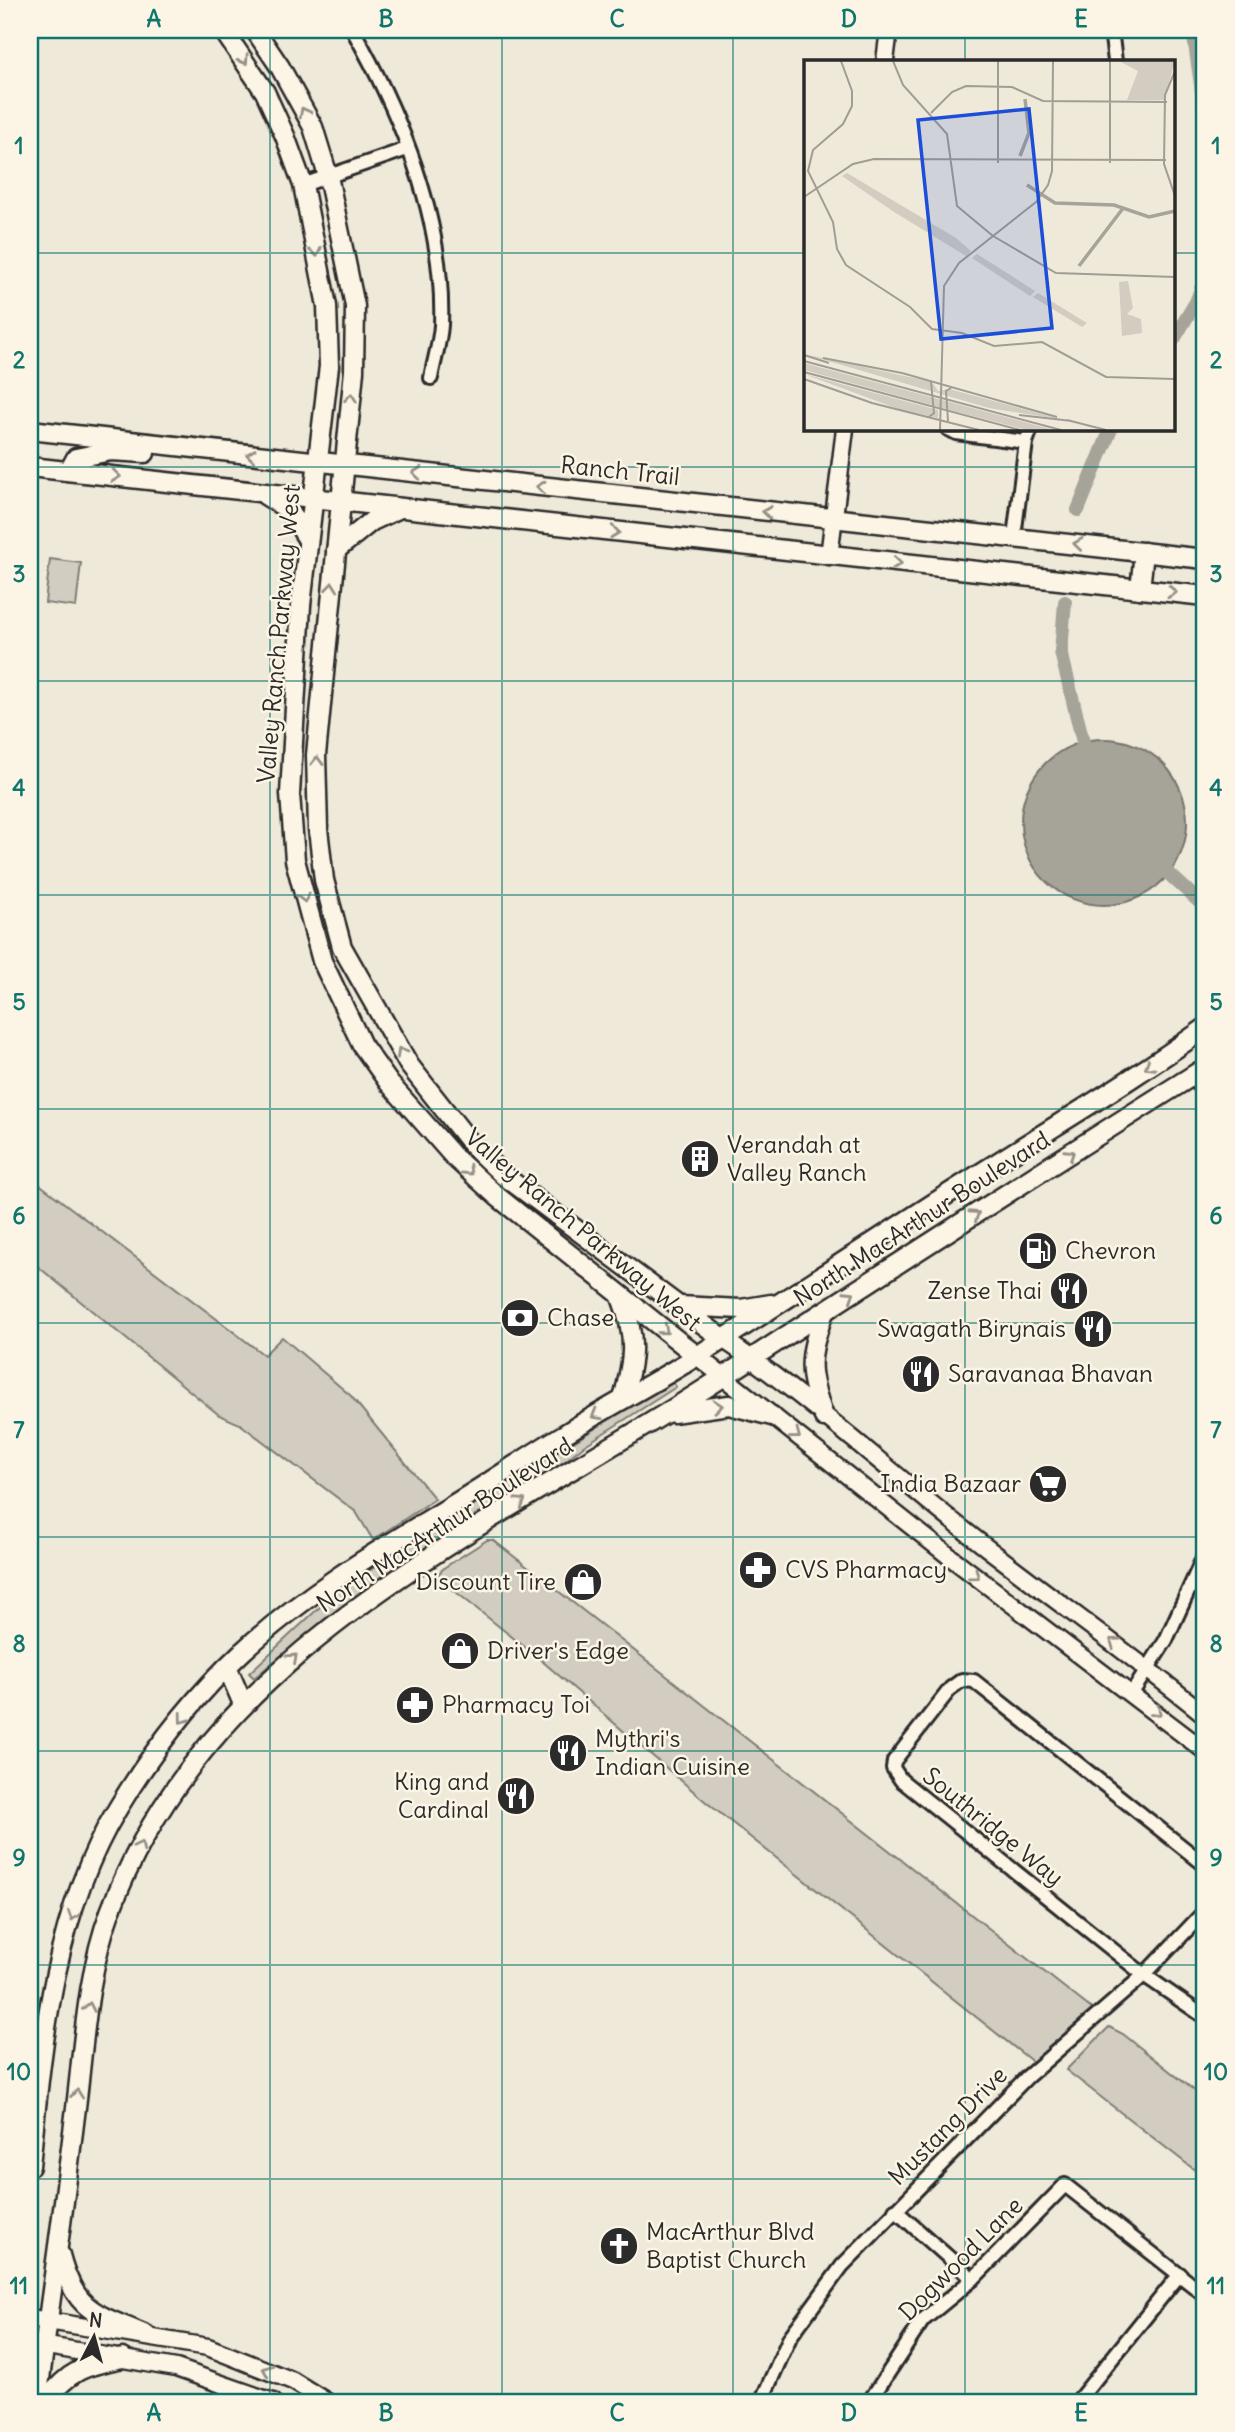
<svg xmlns="http://www.w3.org/2000/svg" width="1235" height="2432" viewBox="0 0 1235 2432" font-family="Delius,sans-serif">
<style>
.green{fill:#d2cdc0;stroke:#7e7c76;stroke-width:2}
.water{fill:#a6a399;stroke:#75736d;stroke-width:2}
.lines{fill:none;stroke-linecap:round;stroke-linejoin:round}
.canal{stroke:#a6a399;stroke-width:14}
.minor-casing{stroke:#2b2b2b;stroke-width:18}
.tertiary-casing{stroke:#2b2b2b;stroke-width:21}
.secondary-casing{stroke:#2b2b2b;stroke-width:23}
.minor{stroke:#fcf5e5;stroke-width:12}
.tertiary{stroke:#fcf5e5;stroke-width:16}
.secondary{stroke:#fcf5e5;stroke-width:18}
.oneway{stroke:#949088}
.grid{fill:none;stroke:#0f766e;stroke-width:2;stroke-opacity:0.55}
.labels{text-anchor:middle;stroke-width:5;stroke-linejoin:round;paint-order:stroke}
.street-label{font-size:24px;fill:#2b2b2b;stroke:#fcf5e5}
.poi-label{font-size:24px;fill:#2b2b2b;stroke:#fcf5e5;text-anchor:start}
.inset-river{fill:none;stroke:#a6a399;stroke-width:3.5}
.inset-road{fill:none;stroke:#a19d94;stroke-width:2}
.view{fill:#1d4ed8;fill-opacity:0.15;stroke:#1d4ed8;stroke-width:3.5}
.inset-edge{fill:none;stroke:#2b2b2b;stroke-width:3.5}
.neatline{fill:none;stroke:#0f766e;stroke-width:2.5}
.grid-label{font-size:23px;text-anchor:middle;font-weight:bold;fill:#0f766e}
</style>
<rect width="100%" height="100%" fill="#efe9da"/>
<filter id="ink" filterUnits="userSpaceOnUse"><feTurbulence type="fractalNoise" baseFrequency=".0143" numOctaves="2"/><feDisplacementMap in="SourceGraphic" scale="14" xChannelSelector="R" yChannelSelector="G"/><feConvolveMatrix kernelMatrix="1 2 1 2 8 2 1 2 1" color-interpolation-filters="sRGB"/></filter>
<g filter="url(#ink)">
<g class="green">
<path d="M50,559L81,563L76,607L45,603Z"/>
<path d="M30,1177L264,1355L282,1337L351,1396L435,1499L373,1540L356,1512L240,1424L219,1415L30,1260Z"/>
<path d="M672,1380L676,1387L582,1447L543,1479L330,1615L254,1678L249,1673L337,1591Z"/>
<path d="M487,1540H493L1093,2010L1034,2063L706,1802L542,1661L436,1576L445,1567Z"/>
<path d="M1109,2027L1123,2034L1205,2099V2178L1066,2070Z"/>
</g>
<circle class="water" cx="1104" cy="822" r="83"/>
<g class="lines">
<g class="canal">
<path d="M1193,30L1205,113"/>
<path d="M1174,339L1196,302L1205,279"/>
<path d="M1078,510L1111,429"/>
<path d="M1065,602L1061,652L1087,758"/>
<path d="M1156,862L1205,907"/>
</g>
<g class="minor-casing">
<g id="minor">
<path d="M353,30C402,117 445,223 441,325C440,342 434,361 431,378"/>
<path d="M1111,30L1115,61"/>
<path d="M303,185L407,149"/>
<path d="M948,429L956,433L1026,442"/>
<path d="M1014,537L1026,442L1031,429"/>
<path d="M1191,1076L1205,1091"/>
<path d="M1132,1693L1166,1640L1205,1554"/>
<path d="M1205,1865L974,1681L962,1680L951,1688L894,1761L893,1768L901,1780L1144,1975L1205,2017"/>
<path d="M895,2210L973,2279"/>
<path d="M761,2402L790,2337L842,2266L1027,2077L1144,1975L1205,1911"/>
<path d="M869,2402L923,2320L973,2279L1065,2185L1205,2295"/>
<path d="M1077,2402L1180,2274"/>
</g>
</g>
<g class="tertiary-casing">
<g id="tertiary">
<path d="M885,61L889,30"/>
<path d="M829,556L845,429"/>
<path d="M723,1339C809,1397 887,1470 969,1534C1047,1595 1128,1652 1205,1715"/>
<path d="M697,1356L949,1556L1205,1751"/>
<path d="M30,2318L208,2347L293,2381L327,2402"/>
<path d="M30,2343L176,2368L273,2402"/>
</g>
</g>
<g class="secondary-casing">
<g id="secondary">
<path d="M223,30L265,92L285,136L303,185L327,306L329,366L301,605L290,794L295,860L322,961L362,1045L389,1083L455,1158L498,1197L697,1356"/>
<path d="M255,30L280,67L313,127L328,176L355,306L354,371L316,755L318,829L324,880L342,947L409,1065L472,1145L503,1175L723,1339"/>
<path d="M30,430L1205,559"/>
<path d="M30,467L1205,596"/>
<path d="M69,471L76,458L111,451L145,453"/>
<path d="M265,495L289,510L308,540"/>
<path d="M336,550L372,521L400,508"/>
<path d="M1140,589L1144,552"/>
<path d="M621,1297C637,1338 634,1358 623,1399"/>
<path d="M680,1306L741,1309L771,1304"/>
<path d="M824,1312C808,1359 807,1370 824,1417"/>
<path d="M673,1413L729,1405L772,1416"/>
<path d="M227,1667L243,1704"/>
<path d="M30,2166C42,2046 53,1914 118,1808C151,1753 194,1697 241,1653C302,1596 375,1552 446,1509C486,1485 523,1459 563,1435C607,1407 653,1384 697,1356C797,1293 895,1227 995,1164C1066,1119 1137,1077 1205,1028"/>
<path d="M60,2255C75,2312 95,2313 146,2335"/>
<path d="M37,2402C50,2301 65,2201 77,2099C84,2038 88,1971 110,1912C212,1640 498,1525 723,1377C883,1273 1043,1169 1205,1068"/>
<path d="M45,2402C69,2370 84,2366 123,2358"/>
</g>
</g>
<use href="#minor" class="minor"/>
<use href="#tertiary" class="tertiary"/>
<use href="#secondary" class="secondary"/>
</g>
<defs><path id="oneway-chevron" d="M-2-3.5L2.5 0L-2 3.5" fill="none" stroke-width="1.6" stroke-linecap="round" stroke-linejoin="round" transform="scale(1.75)"/></defs>
<g class="oneway">
<use href="#oneway-chevron" transform="translate(244 60) rotate(57)"/>
<use href="#oneway-chevron" transform="translate(304 112) rotate(-118)"/>
<use href="#oneway-chevron" transform="translate(316 252) rotate(78)"/>
<use href="#oneway-chevron" transform="translate(351 398) rotate(-84)"/>
<use href="#oneway-chevron" transform="translate(251 455) rotate(-173)"/>
<use href="#oneway-chevron" transform="translate(417 473) rotate(-174)"/>
<use href="#oneway-chevron" transform="translate(116 476) rotate(6)"/>
<use href="#oneway-chevron" transform="translate(541 487) rotate(-174)"/>
<use href="#oneway-chevron" transform="translate(767 512) rotate(-174)"/>
<use href="#oneway-chevron" transform="translate(615 532) rotate(6)"/>
<use href="#oneway-chevron" transform="translate(1078 544) rotate(-173)"/>
<use href="#oneway-chevron" transform="translate(897 563) rotate(6)"/>
<use href="#oneway-chevron" transform="translate(332 587) rotate(-84)"/>
<use href="#oneway-chevron" transform="translate(1172 592) rotate(6)"/>
<use href="#oneway-chevron" transform="translate(317 761) rotate(-89)"/>
<use href="#oneway-chevron" transform="translate(304 898) rotate(76)"/>
<use href="#oneway-chevron" transform="translate(401 1052) rotate(-120)"/>
<use href="#oneway-chevron" transform="translate(1149 1066) rotate(147)"/>
<use href="#oneway-chevron" transform="translate(1070 1154) rotate(-33)"/>
<use href="#oneway-chevron" transform="translate(468 1171) rotate(44)"/>
<use href="#oneway-chevron" transform="translate(975 1215) rotate(-33)"/>
<use href="#oneway-chevron" transform="translate(850 1295) rotate(-33)"/>
<use href="#oneway-chevron" transform="translate(664 1330) rotate(39)"/>
<use href="#oneway-chevron" transform="translate(718 1406) rotate(-4)"/>
<use href="#oneway-chevron" transform="translate(596 1415) rotate(150)"/>
<use href="#oneway-chevron" transform="translate(796 1435) rotate(38)"/>
<use href="#oneway-chevron" transform="translate(521 1502) rotate(-32)"/>
<use href="#oneway-chevron" transform="translate(975 1575) rotate(37)"/>
<use href="#oneway-chevron" transform="translate(1114 1642) rotate(-143)"/>
<use href="#oneway-chevron" transform="translate(293 1658) rotate(-43)"/>
<use href="#oneway-chevron" transform="translate(1157 1712) rotate(39)"/>
<use href="#oneway-chevron" transform="translate(183 1719) rotate(127)"/>
<use href="#oneway-chevron" transform="translate(140 1846) rotate(-63)"/>
<use href="#oneway-chevron" transform="translate(73 1916) rotate(109)"/>
<use href="#oneway-chevron" transform="translate(89 2007) rotate(-79)"/>
<use href="#oneway-chevron" transform="translate(77 2094) rotate(-84)"/>
<use href="#oneway-chevron" transform="translate(267 2370) rotate(-157)"/>
</g>
</g>
<path class="grid" d="M270,30V2402M502,30V2402M733,30V2402M965,30V61M30,253H806M1174,253H1205M965,429V2402M30,467H1205M30,681H1205M30,895H1205M30,1109H1205M30,1323H1205M30,1537H1205M30,1751H1205M30,1965H1205M30,2179H1205"/>
<defs>
<g id="building-disc" transform="scale(2.0125)"><circle r="9.5" fill="#2b2b2b" stroke="#fcf5e5"/><path d="M-4-6H4V6H1V3H-1V6H-4ZM-2.5-4.3h1.7v1.8h-1.7ZM.8-4.3h1.7v1.8H.8ZM-2.5-1h1.7V.8h-1.7ZM.8-1h1.7V.8H.8Z" fill="#fff"/></g>
<g id="fuel-disc" transform="scale(2.0125)"><circle r="9.5" fill="#2b2b2b" stroke="#fcf5e5"/><path d="M-5.5-6h7V0h2V4h1.3V-2.5L3-4.5l.8-.8L6-3V5H2.5V1h-1V6h-7ZM-4.2-4.7v3.2H.2V-4.7Z" fill="#fff"/></g>
<g id="restaurant-disc" transform="scale(2.0125)"><circle r="9.5" fill="#2b2b2b" stroke="#fcf5e5"/><path d="M-5-6h1v4h1v-4h1v4h1v-4h1v5L-1.5 .5V6h-2V.5L-5-1ZM5-6V6H3V1.5H1.5Q1.5-4 5-6Z" fill="#fff"/></g>
<g id="bank-disc" transform="scale(2.0125)"><circle r="9.5" fill="#2b2b2b" stroke="#fcf5e5"/><path d="M-6-4H6V4H-6ZM0-2.3a2.3 2.3 0 1 0 0 4.6a2.3 2.3 0 1 0 0-4.6Z" fill="#fff"/></g>
<g id="supermarket-disc" transform="scale(2.0125)"><circle r="9.5" fill="#2b2b2b" stroke="#fcf5e5"/><path d="M-6-5.5h2.5l.6 2H6L4.5 2H-2.5L-4.4-4H-6ZM-1.5 3.2a1.3 1.3 0 1 0 .1 0ZM3 3.2a1.3 1.3 0 1 0 .1 0Z" fill="#fff"/></g>
<g id="pharmacy-disc" transform="scale(2.0125)"><circle r="9.5" fill="#2b2b2b" stroke="#fcf5e5"/><path d="M-2-6h4v4h4v4h-4v4h-4v-4h-4v-4h4Z" fill="#fff"/></g>
<g id="shop-disc" transform="scale(2.0125)"><circle r="9.5" fill="#2b2b2b" stroke="#fcf5e5"/><path d="M-5-2.5h2.3a2.7 3.5 0 0 1 5.4 0H5L5.5 6h-11ZM-1.5-2.5h3a1.5 2.3 0 0 0-3 0Z" fill="#fff"/></g>
<g id="church-disc" transform="scale(2.0125)"><circle r="9.5" fill="#2b2b2b" stroke="#fcf5e5"/><path d="M-1.2-6h2.4v3.5h3.3v2.4h-3.3V6h-2.4V-.1h-3.3v-2.4h3.3Z" fill="#fff"/></g>
</defs>
<g fill-rule="evenodd">
<use href="#building-disc" x="700" y="1159"/>
<use href="#fuel-disc" x="1038" y="1251"/>
<use href="#restaurant-disc" x="1069" y="1291"/>
<use href="#bank-disc" x="520" y="1318"/>
<use href="#restaurant-disc" x="1093" y="1329"/>
<use href="#restaurant-disc" x="921" y="1374"/>
<use href="#supermarket-disc" x="1048" y="1484"/>
<use href="#pharmacy-disc" x="758" y="1570"/>
<use href="#shop-disc" x="583" y="1582"/>
<use href="#shop-disc" x="460" y="1651"/>
<use href="#pharmacy-disc" x="415" y="1705"/>
<use href="#restaurant-disc" x="568" y="1753"/>
<use href="#restaurant-disc" x="516" y="1796"/>
<use href="#church-disc" x="619" y="2246"/>
</g>
<g class="labels">
<g class="street-label">
<text transform="translate(620 471) rotate(6)" y="8">Ranch Trail</text>
<text transform="translate(279 634) rotate(-85)" y="8">Valley Ranch Parkway West</text>
<text transform="translate(922 1219) rotate(-33)" y="8">North MacArthur Boulevard</text>
<text transform="translate(583 1230) rotate(40)" y="8">Valley Ranch Parkway West</text>
<text transform="translate(445 1525) rotate(-33)" y="8">North MacArthur Boulevard</text>
<text transform="translate(993 1827) rotate(39)" y="8">Southridge Way</text>
<text transform="translate(948 2126) rotate(-45)" y="8">Mustang Drive</text>
<text transform="translate(961 2259) rotate(-45)" y="8">Dogwood Lane</text>
</g>
<g class="poi-label">
<text x="727" y="1153">Verandah at<tspan x="727" dy="28">Valley Ranch</tspan></text>
<text x="1065" y="1259">Chevron</text>
<text x="1042" y="1299" text-anchor="end">Zense Thai</text>
<text x="547" y="1326">Chase</text>
<text x="1066" y="1337" text-anchor="end">Swagath Birynais</text>
<text x="948" y="1382">Saravanaa Bhavan</text>
<text x="1021" y="1492" text-anchor="end">India Bazaar</text>
<text x="785" y="1578">CVS Pharmacy</text>
<text x="556" y="1590" text-anchor="end">Discount Tire</text>
<text x="487" y="1659">Driver's Edge</text>
<text x="442" y="1713">Pharmacy Toi</text>
<text x="595" y="1747">Mythri's<tspan x="595" dy="28">Indian Cuisine</tspan></text>
<text x="489" y="1790" text-anchor="end">King and<tspan x="489" dy="28">Cardinal</tspan></text>
<text x="646" y="2240">MacArthur Blvd<tspan x="646" dy="28">Baptist Church</tspan></text>
</g>
</g>
<g transform="translate(804 60)">
<rect width="371" height="371" fill="#efe9da"/>
<path d="M315,1H371L360,40H323L334,11ZM43,113L152,178L167,191L162,196L90,152L38,116ZM173,194L203,213L231,231L226,236L168,198ZM324,221L329,248L323,254L337,259L338,273L318,276L315,222ZM234,233L283,263L278,267L229,237ZM0,294L128,322L134,331L145,329L260,360L185,348ZM0,303L250,370H223L146,350L0,310ZM0,314L134,350V358L97,350Z" fill="#d2cdc0"/>
<path class="inset-river" d="M216,96L225,73L221,39M223,125L251,143L310,145L345,157L371,151M275,206L320,147"/>
<path class="inset-road" d="M37,1L48,31V46L39,64L9,90L4,111L29,162L33,189L42,205L106,247L128,269L158,273L190,286L238,282L302,317L371,319M89,1L99,25L143,74L153,146L189,176M371,11L361,35L360,104L371,136M127,53L148,32L162,26L208,27L239,41L363,42M194,103V1M306,103V1M0,137L49,104L70,99L362,100M189,176L252,213L371,217M0,295L25,303M19,298L98,313L253,357M0,301L257,370M0,312L216,370M0,319L68,343L175,370M215,355L268,361M125,357L130,353L127,322M263,360L302,370M144,361L142,331L147,328M136,370L140,226L155,203L232,142L244,125L248,111L249,1"/>
<path class="view" d="M225,49L248,268L137,279L114,60Z"/>
<rect width="371" height="371" class="inset-edge"/>
</g>
<rect width="1235" height="2432" fill="none" stroke="#fcf5e5" stroke-width="77"/>
<g transform="translate(94 2337) rotate(6)" stroke="#fcf5e5" stroke-width="5" paint-order="stroke">
<path d="M0-5L12 26L0 18L-12 26Z" fill="#2b2b2b"/>
<text y="-10" font-size="19" font-weight="bold" text-anchor="middle" fill="#2b2b2b">N</text>
</g>
<rect x="38" y="38" width="1158" height="2356" class="neatline"/>
<g class="grid-label">
<text x="154" y="27">A</text>
<text x="386" y="27">B</text>
<text x="617" y="27">C</text>
<text x="849" y="27">D</text>
<text x="1081" y="27">E</text>
<text x="19" y="154">1</text>
<text x="1216" y="154">1</text>
<text x="19" y="368">2</text>
<text x="1216" y="368">2</text>
<text x="19" y="582">3</text>
<text x="1216" y="582">3</text>
<text x="19" y="796">4</text>
<text x="1216" y="796">4</text>
<text x="19" y="1010">5</text>
<text x="1216" y="1010">5</text>
<text x="19" y="1224">6</text>
<text x="1216" y="1224">6</text>
<text x="19" y="1438">7</text>
<text x="1216" y="1438">7</text>
<text x="19" y="1652">8</text>
<text x="1216" y="1652">8</text>
<text x="19" y="1866">9</text>
<text x="1216" y="1866">9</text>
<text x="19" y="2080">10</text>
<text x="1216" y="2080">10</text>
<text x="19" y="2294">11</text>
<text x="1216" y="2294">11</text>
<text x="154" y="2421">A</text>
<text x="386" y="2421">B</text>
<text x="617" y="2421">C</text>
<text x="849" y="2421">D</text>
<text x="1081" y="2421">E</text>
</g>
</svg>
